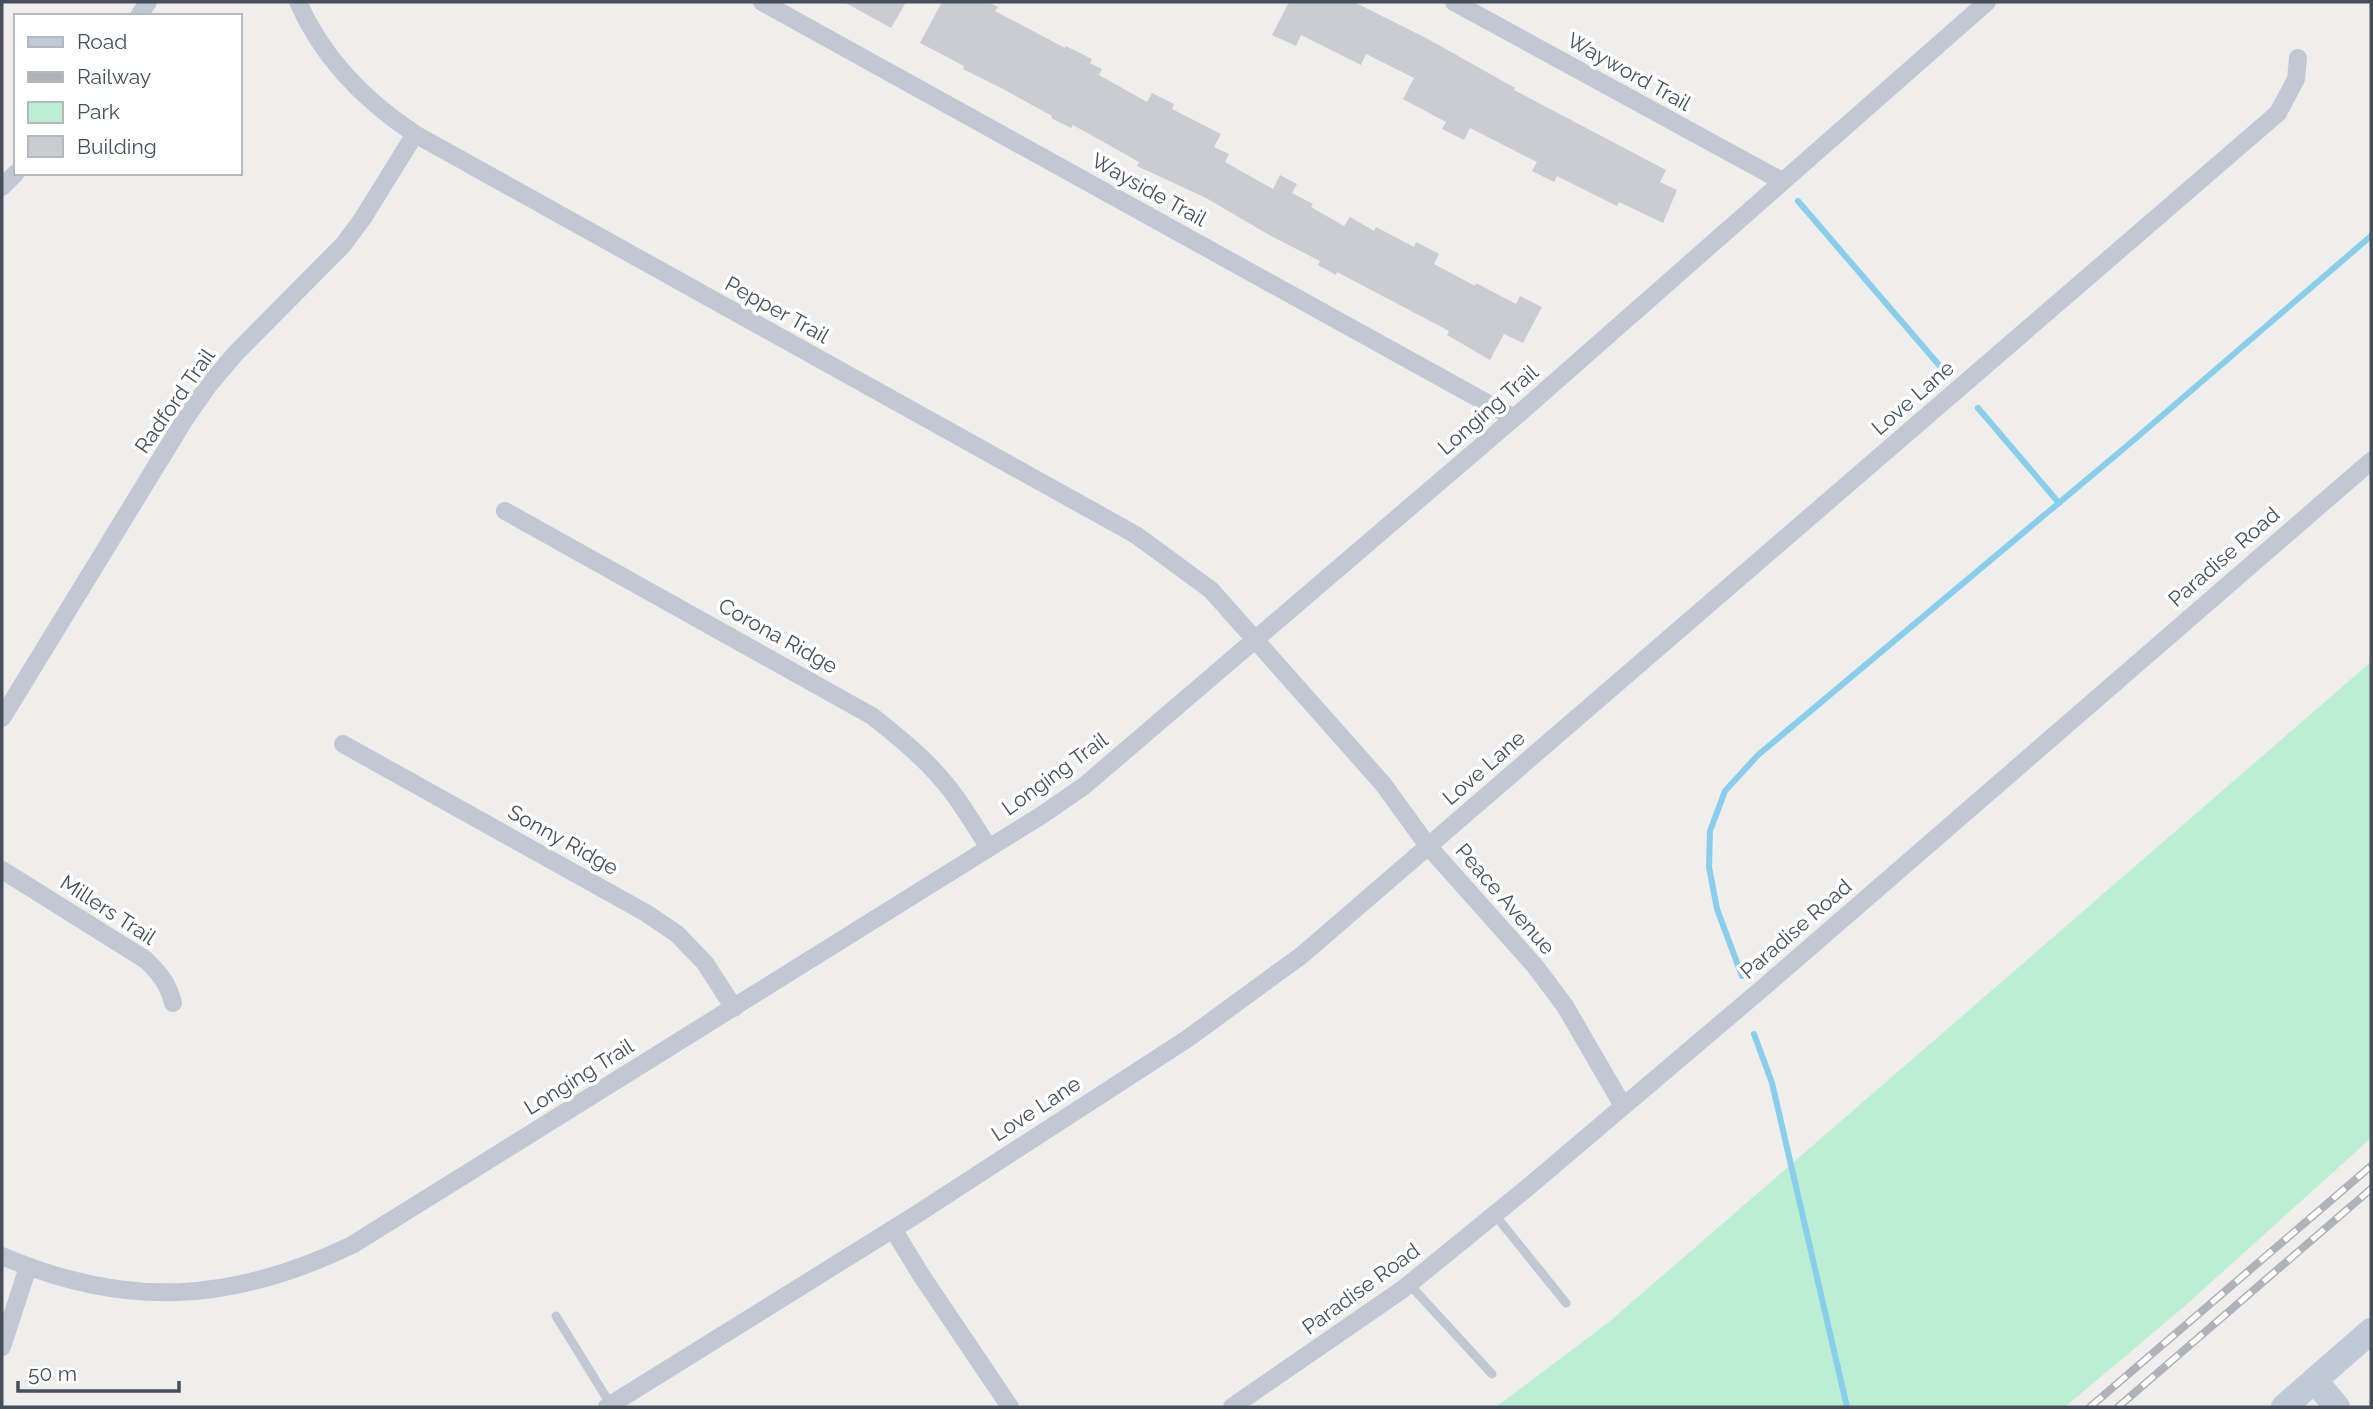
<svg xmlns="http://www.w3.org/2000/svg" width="2373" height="1409" viewBox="0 0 2373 1409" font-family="Raleway,sans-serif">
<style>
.green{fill:#bbeed3}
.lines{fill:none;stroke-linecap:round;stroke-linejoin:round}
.stream{stroke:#89ceeb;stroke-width:6}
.building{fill:#caccd2}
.service{stroke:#c1c8d3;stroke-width:9}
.minor{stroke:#c1c8d3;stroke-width:18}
.secondary{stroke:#c0c9d6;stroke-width:26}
.rail-casing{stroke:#afb2b8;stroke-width:8}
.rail{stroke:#fff;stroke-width:5;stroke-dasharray:16;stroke-linecap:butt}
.labels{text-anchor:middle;stroke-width:7;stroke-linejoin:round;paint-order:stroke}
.street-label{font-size:21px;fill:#464f5a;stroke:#fff}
</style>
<rect width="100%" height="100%" fill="#f0eded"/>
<path class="green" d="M2371,662V1138L2186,1305L2065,1407H1496L1609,1322Z"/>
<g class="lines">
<g class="stream">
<path d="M1798,201L1945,372"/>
<path d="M1978,408L2059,503"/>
<path d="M1742,976L1717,909L1709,867L1710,831L1725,791L1758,755L2128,445L2371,236"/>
<path d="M1754,1034L1772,1083L1847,1407"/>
</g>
</g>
<g class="building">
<path d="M844,2H906L891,28Z"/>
<path d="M942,2H988L998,7L995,11L1065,48L1066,46L1092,59L1090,63L1102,69L1099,75L1147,102L1152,93L1174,104L1172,109L1221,134L1214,147L1229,154L1225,162L1273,189L1280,175L1297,184L1292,193L1313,204L1311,207L1344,226L1350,217L1374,231L1376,227L1414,247L1416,242L1439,254L1434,264L1475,286L1476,283L1516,304L1520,296L1542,307L1523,343L1504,334L1490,360L1447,335L1449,331L1337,272L1336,275L1318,265L1320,261L1271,236L1206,198L1137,166L1139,162L1073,125L1071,128L1051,118L1052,116L1003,89L963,69L964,66L920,43Z"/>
<path d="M1289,2H1354L1428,39L1515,88L1514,90L1666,170L1660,182L1677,190L1663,223L1619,202L1617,206L1557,176L1554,182L1532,171L1537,162L1470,128L1464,140L1442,129L1446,122L1403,99L1414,78L1366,54L1361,65L1301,35L1296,46L1272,35Z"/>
</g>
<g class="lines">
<g class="service">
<path d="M1495,1215L1566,1303"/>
<path d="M1409,1284L1492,1374"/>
<path d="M556,1316L611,1405"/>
</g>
<g class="minor">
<path d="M298,2C322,57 365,101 415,134L1136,535L1211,590L1383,784L1428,846L1535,966L1565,1006L1623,1106"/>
<path d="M762,2L1514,418"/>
<path d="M1454,2L1782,181"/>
<path d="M139,16L148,2"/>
<path d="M2,187L16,173"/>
<path d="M505,511L872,716C900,738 927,760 949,788C964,807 976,828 989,848"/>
<path d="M2,718L185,419L208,386L235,354L343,245L363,218L415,134"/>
<path d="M343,744L646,913L677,934L705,963L734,1008"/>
<path d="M2,870L146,960C160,974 168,983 173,1003"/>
<path d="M893,1229L921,1275L1010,1407"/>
<path d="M2,1256C126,1309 231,1303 352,1245L1042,815L1084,786L1514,418L1987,2"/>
<path d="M2,1347L28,1267"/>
<path d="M607,1407L914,1216L1187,1039L1302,955L2278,113L2296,79L2298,58"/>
<path d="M1232,1407L1403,1289L1527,1188L1764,987L2371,461"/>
</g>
<g class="secondary">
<path d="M2315,1381L2337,1407"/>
<path d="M2284,1407L2371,1331"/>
</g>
<g class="rail-casing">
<g id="rail">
<path d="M2090,1407L2371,1166"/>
<path d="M2118,1407L2371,1189"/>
</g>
</g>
<use href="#rail" class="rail"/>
</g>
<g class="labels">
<g class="street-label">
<text transform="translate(1629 72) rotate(29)" y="7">Wayword Trail</text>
<text transform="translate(1149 190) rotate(29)" y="7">Wayside Trail</text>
<text transform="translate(777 310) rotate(29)" y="7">Pepper Trail</text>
<text transform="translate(1913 398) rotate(-41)" y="7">Love Lane</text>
<text transform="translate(175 401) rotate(-55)" y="7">Radford Trail</text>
<text transform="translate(1488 410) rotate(-41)" y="7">Longing Trail</text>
<text transform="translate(2224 557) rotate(-41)" y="7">Paradise Road</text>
<text transform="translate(778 636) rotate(29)" y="7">Corona Ridge</text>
<text transform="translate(1484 768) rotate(-41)" y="7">Love Lane</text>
<text transform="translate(1055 774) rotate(-36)" y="7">Longing Trail</text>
<text transform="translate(563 840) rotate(29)" y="7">Sonny Ridge</text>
<text transform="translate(1505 899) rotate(49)" y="7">Peace Avenue</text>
<text transform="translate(108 910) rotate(33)" y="7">Millers Trail</text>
<text transform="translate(1796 929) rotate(-41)" y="7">Paradise Road</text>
<text transform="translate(579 1077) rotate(-32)" y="7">Longing Trail</text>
<text transform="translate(1036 1109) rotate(-33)" y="7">Love Lane</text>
<text transform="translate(1361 1289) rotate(-36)" y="7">Paradise Road</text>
</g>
</g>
<rect width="2373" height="1409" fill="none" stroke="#464f5a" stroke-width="7"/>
<rect x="14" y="14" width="228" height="161" fill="#ffffff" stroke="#b5b9bd" stroke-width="2"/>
<rect x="28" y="37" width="35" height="10" fill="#c0c9d6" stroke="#b5b9bd" stroke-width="2"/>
<text x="77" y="49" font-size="21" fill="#464f5a">Road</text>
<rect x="28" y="72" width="35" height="10" fill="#afb2b8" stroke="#b5b9bd" stroke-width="2"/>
<text x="77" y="84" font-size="21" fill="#464f5a">Railway</text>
<rect x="28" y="102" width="35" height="21" fill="#bbeed3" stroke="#b5b9bd" stroke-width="2"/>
<text x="77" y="119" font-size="21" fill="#464f5a">Park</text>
<rect x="28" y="136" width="35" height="21" fill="#caccd2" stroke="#b5b9bd" stroke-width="2"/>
<text x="77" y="154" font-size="21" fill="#464f5a">Building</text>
<path d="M18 1381v10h161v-10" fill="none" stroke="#464f5a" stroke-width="3.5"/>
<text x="28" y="1381" font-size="21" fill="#464f5a" stroke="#ffffff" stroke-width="5" paint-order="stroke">50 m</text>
</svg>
